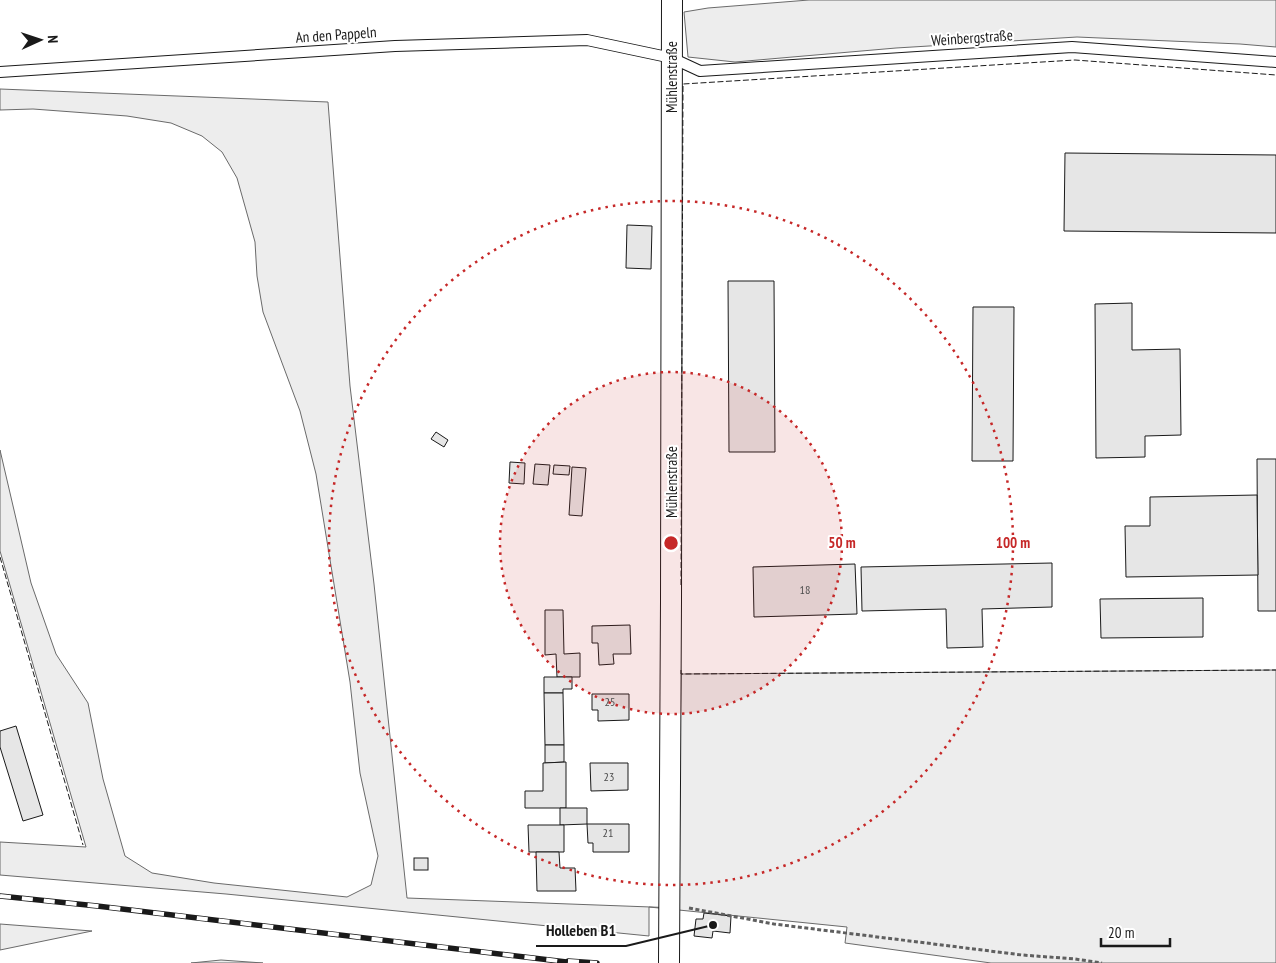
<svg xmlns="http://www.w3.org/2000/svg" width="1276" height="963" viewBox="0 0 1276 963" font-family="'PT Sans Narrow',sans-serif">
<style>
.green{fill:#ededed;stroke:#6a6a6a}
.building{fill:#e6e6e6;stroke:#1a1a1a}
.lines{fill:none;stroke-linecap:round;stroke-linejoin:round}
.service-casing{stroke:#1a1a1a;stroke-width:12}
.minor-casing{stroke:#1a1a1a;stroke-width:22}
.path{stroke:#5f5f5f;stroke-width:3;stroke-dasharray:4 2.5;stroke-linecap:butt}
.service{stroke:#fff;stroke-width:10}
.minor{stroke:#fff;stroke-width:20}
.rail-casing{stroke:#1a1a1a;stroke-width:5.5}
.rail{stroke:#fff;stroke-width:4;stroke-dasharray:11;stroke-linecap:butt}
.fence{stroke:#1a1a1a;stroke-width:1;stroke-dasharray:6 2.5;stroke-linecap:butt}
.ring{fill:none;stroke:#c62828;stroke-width:2.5;stroke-dasharray:2.5 5}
.labels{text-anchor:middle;stroke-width:4;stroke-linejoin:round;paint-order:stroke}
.number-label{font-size:12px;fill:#4d4d4d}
.street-label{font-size:15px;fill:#1a1a1a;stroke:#fff}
.centre{fill:#c62828;stroke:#fff;stroke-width:2.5}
.ring-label{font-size:15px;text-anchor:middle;font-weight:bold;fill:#c62828;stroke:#fff;stroke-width:4;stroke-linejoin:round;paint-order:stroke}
.leader{fill:none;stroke:#1a1a1a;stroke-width:2}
.callout-dot{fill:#1a1a1a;stroke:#fff;stroke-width:2}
.callout-label{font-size:16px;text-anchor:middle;font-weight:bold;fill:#1a1a1a;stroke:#fff;stroke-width:4;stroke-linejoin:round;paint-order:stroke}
</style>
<rect width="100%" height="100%" fill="#fff"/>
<g class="green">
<path d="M809,0H1276V47L1240,44L1077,37L896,48L735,62L688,57L684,12L708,8Z"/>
<path d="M0,89L328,102L350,386L374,584L407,898L678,908L681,674L1276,670V963H991L845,943L847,927L649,907V936L226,894L0,875V842L86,847L0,551V450L31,583L56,654L88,703L103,779L125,856L152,873L214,883L347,897L371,885L378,856L360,773L350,682L316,474L300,411L263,312L257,276L255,242L237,178L222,152L202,136L171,123L127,116L33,109L0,110Z"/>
<path d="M0,924L92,931L0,950Z"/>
<path d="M221,960L263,963H191Z"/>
</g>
<g class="building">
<path d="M1065,153L1276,155V233L1064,231Z"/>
<path d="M627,225L652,226L651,269L626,268Z"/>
<path d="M728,281H774L775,452H729Z"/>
<path d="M1132,303V350L1180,349L1181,435L1145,436V457L1096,458L1095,304Z"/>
<path d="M973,307H1014L1013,461H972Z"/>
<path d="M436,432L448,440L444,447L431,439Z"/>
<path d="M1257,459H1276V611H1258Z"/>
<path d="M510,462L525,463L524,484L509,483Z"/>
<path d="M535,464L550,465L548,485L533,484Z"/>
<path d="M554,465L570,466L569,475L553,474Z"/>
<path d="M572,467L586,468L582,516L569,515Z"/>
<path d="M1257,495L1258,575L1126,577L1125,526H1150V497Z"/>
<path d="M1052,563V607L982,609L983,647L947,648L946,609L862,611L861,567Z"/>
<path d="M855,564L857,614L754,617L753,567Z"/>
<path d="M1203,598V637L1101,638L1100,599Z"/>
<path d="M545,610H563L564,654L580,653V677H557L556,654L545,655Z"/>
<path d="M630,625L631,654H613L614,664L599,665L598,643H592V626Z"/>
<path d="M544,677H572V689H563V693H544Z"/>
<path d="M544,693H563L564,745H545Z"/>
<path d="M592,694H629V720L598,721V710H592Z"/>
<path d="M16,726L43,815L23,821L0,747V731Z"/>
<path d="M545,745H564V762L545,763Z"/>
<path d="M566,762V808H525V791H543V763Z"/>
<path d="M590,763H628V790L591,791Z"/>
<path d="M560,808H587V824L560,825Z"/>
<path d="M587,824H629V852H593V843H588Z"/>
<path d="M528,825H564V852H529Z"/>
<path d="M536,852H559L560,868H575L576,891H537Z"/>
<rect x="414" y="858" width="14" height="12"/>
<path d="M704,913L731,916L730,933L713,931L712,938L694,936L696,919H703Z"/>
</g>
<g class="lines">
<g class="service-casing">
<path id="service" d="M0,72L395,46L587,40L672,58L700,71L1072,47L1276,62"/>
</g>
<g class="minor-casing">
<path id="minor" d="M669,963L671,602L672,0"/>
</g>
<path class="path" d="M689,908L774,924L1022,955L1075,959L1102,963"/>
<use href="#service" class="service"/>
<use href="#minor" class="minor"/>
<g class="rail-casing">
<g id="rail">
<path d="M0,896L97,906L575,963"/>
<path d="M568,961L597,963"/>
</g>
</g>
<use href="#rail" class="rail"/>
<g class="fence">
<path d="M0,557L83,845"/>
<path d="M681,585L683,84L1075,60L1276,75"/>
<path d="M681,670V674L1276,670"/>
</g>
</g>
<circle cx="671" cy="543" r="171" fill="#c62828" fill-opacity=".12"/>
<g class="ring">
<circle cx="671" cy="543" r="171"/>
<circle cx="671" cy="543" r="342"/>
</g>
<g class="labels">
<g class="number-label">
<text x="805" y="594">18</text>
<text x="610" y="706">25</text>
<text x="609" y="781">23</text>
<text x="608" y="837">21</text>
</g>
<g class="street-label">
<text transform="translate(336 35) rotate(-4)" y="5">An den Pappeln</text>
<text transform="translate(972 38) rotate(-4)" y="5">Weinbergstraße</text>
<text transform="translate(672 77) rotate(-90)" y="5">Mühlenstraße</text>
<text transform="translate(672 482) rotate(-90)" y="5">Mühlenstraße</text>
</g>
</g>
<circle cx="671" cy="543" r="8" class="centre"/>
<g class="ring-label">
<text x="842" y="548">50 m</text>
<text x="1013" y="548">100 m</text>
</g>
<path class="leader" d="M713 925L626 946H536"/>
<circle class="callout-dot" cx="713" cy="925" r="5"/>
<g class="callout-label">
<text x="581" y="936">Holleben B1</text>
</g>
<g transform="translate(40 40) rotate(87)" stroke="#ffffff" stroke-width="4" paint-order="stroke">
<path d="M0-4L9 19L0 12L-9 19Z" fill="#1a1a1a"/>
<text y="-8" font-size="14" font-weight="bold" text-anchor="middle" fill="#1a1a1a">N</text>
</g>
<path d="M1101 938v8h69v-8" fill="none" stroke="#1a1a1a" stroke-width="2.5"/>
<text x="1108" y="938" font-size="15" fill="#1a1a1a" stroke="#ffffff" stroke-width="4" paint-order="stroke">20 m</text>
</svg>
